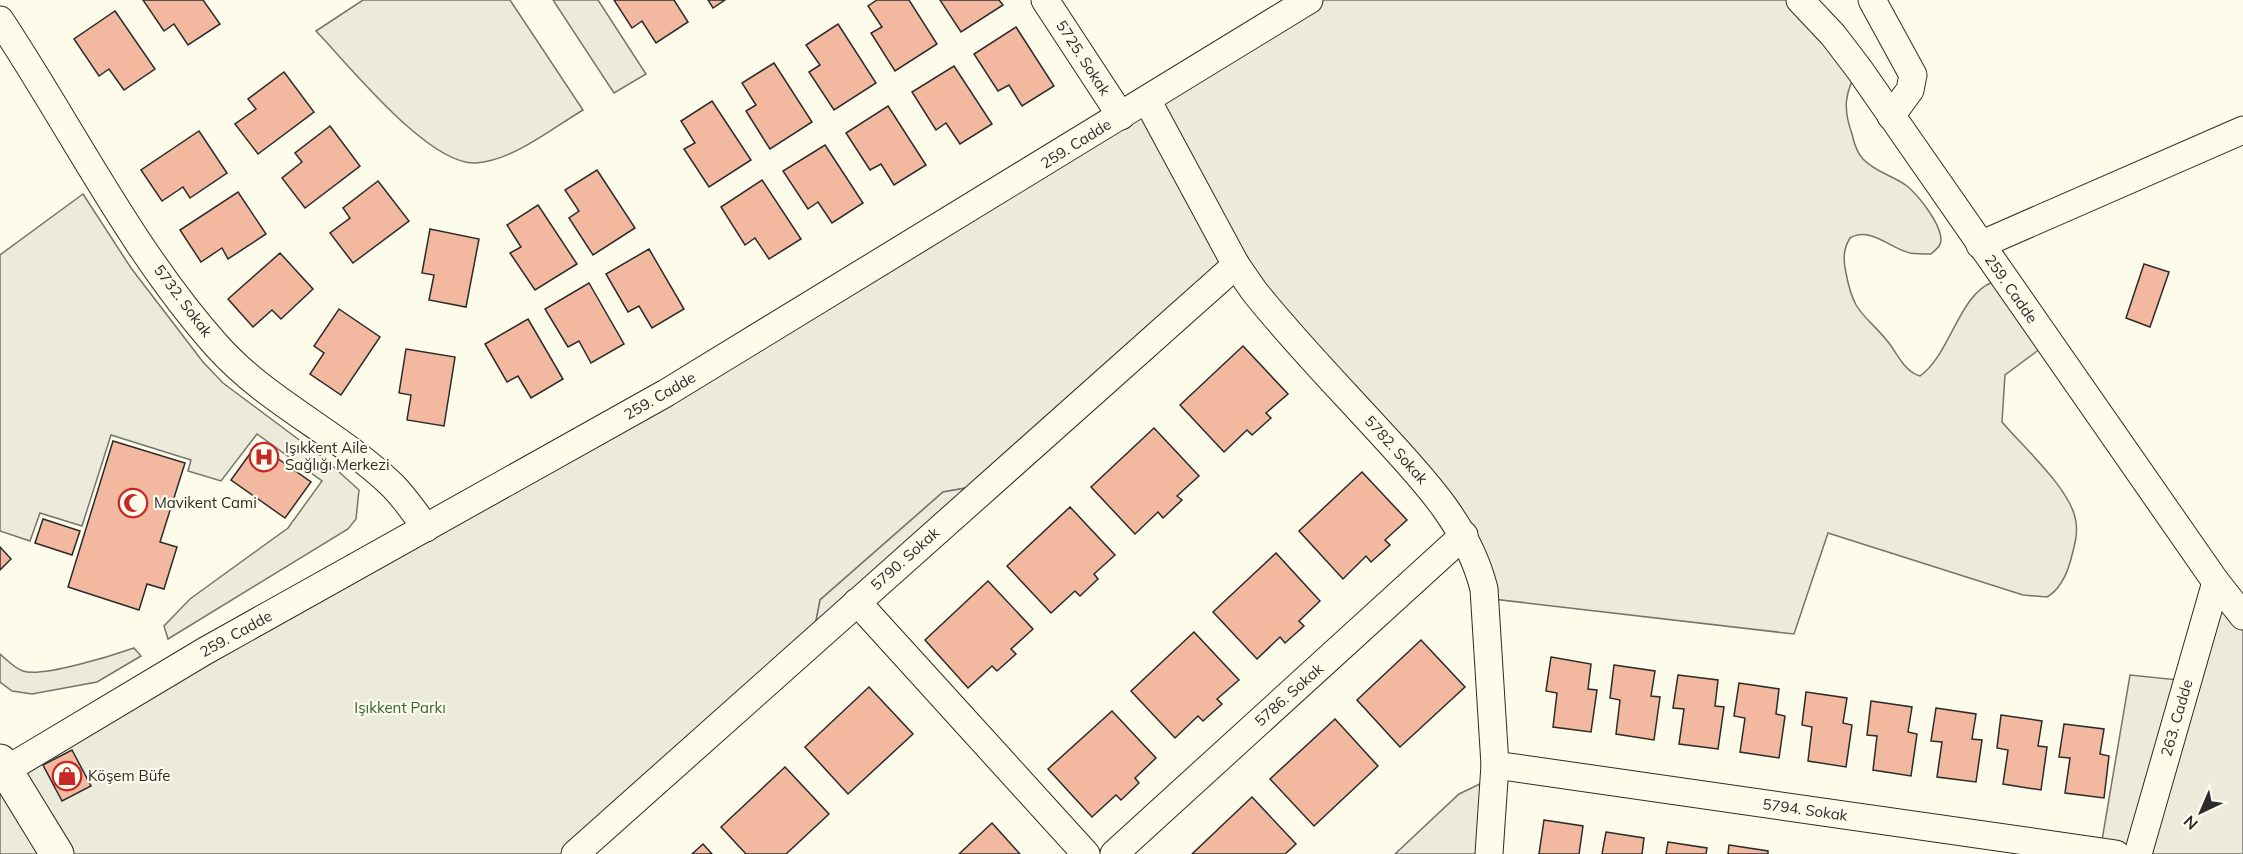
<svg xmlns="http://www.w3.org/2000/svg" width="2243" height="854" viewBox="0 0 2243 854" font-family="Mulish,sans-serif">
<style>
.green{fill:#ecebdb;stroke:#74746e;stroke-width:1.5}
.parking{fill:#eceadb;stroke:#74746e;stroke-width:1.5}
.building{fill:#f2b8a0;stroke:#2b2b2b;stroke-width:1.5}
.lines{fill:none;stroke-linecap:round;stroke-linejoin:round}
.minor-casing{stroke:#2b2b2b;stroke-width:29}
.tertiary-casing{stroke:#2b2b2b;stroke-width:35}
.minor{stroke:#fdfbea;stroke-width:27}
.tertiary{stroke:#fdfbea;stroke-width:33}
.labels{text-anchor:middle;stroke-width:4.5;stroke-linejoin:round;paint-order:stroke}
.street-label{font-size:15px;fill:#2b2b2b;stroke:#fdfbea}
.poi-label{font-size:15px;fill:#2b2b2b;stroke:#fdfbea;text-anchor:start}
.park-label{font-size:15px;fill:#34623c;stroke:#fdfbea}
</style>
<rect width="100%" height="100%" fill="#fdfbea"/>
<g class="green">
<path d="M363,0H510L583,110C551,129 514,160 476,163C429,166 349,65 316,31Z"/>
<path d="M553,0H598L646,74L614,93Z"/>
<path d="M1309,0H1800L1859,69C1844,92 1843,109 1852,134C1854,143 1857,153 1863,159C1875,172 1894,176 1907,186C1919,196 1941,224 1941,240C1941,247 1935,250 1931,254C1924,254 1917,254 1910,253C1891,249 1870,226 1850,238C1843,250 1843,259 1846,273C1854,316 1865,313 1889,343C1898,355 1905,372 1920,376C1950,355 1959,294 1993,282L2048,343L2005,375L2002,422C2023,447 2072,490 2076,522C2078,535 2074,547 2071,559C2067,574 2061,589 2047,597L2023,595L1828,533L1794,634L1484,598L1478,566L1236,265L989,484L943,492L820,600L812,643L575,854H0V774Z"/>
<path d="M83,194L131,268L203,362L223,383L326,460L359,490L356,519L348,529L168,639L164,626L190,599L288,528L322,481L257,434L221,481L188,471L191,460L111,435L82,526L40,513L30,541L0,531V255Z"/>
<path d="M2216,582L2243,616V854H2039L2100,852L2130,675L2188,681Z"/>
<path d="M134,648L141,656L97,682L32,694L12,691L0,682V654C7,660 14,668 23,671C41,678 114,655 134,648Z"/>
<path d="M1482,783L1478,854H1395L1459,794Z"/>
</g>
<path class="parking" d="M989,484L812,643L820,600L943,492Z"/>
<g class="building">
<path d="M143,0H203L220,24L188,45L174,24L164,31Z"/>
<path d="M614,0H674L688,22L656,43L642,21L632,28Z"/>
<path d="M708,0H725L713,8Z"/>
<path d="M877,0H909L937,44L895,71L871,33L882,27L868,6Z"/>
<path d="M940,0H999L1003,5L961,32Z"/>
<path d="M115,11L155,69L124,90L109,69L99,76L74,39Z"/>
<path d="M838,24L876,83L834,110L809,72L820,65L806,45Z"/>
<path d="M1016,27L1054,86L1022,106L1009,85L998,91L974,54Z"/>
<path d="M774,63L812,122L770,149L746,111L756,105L742,83Z"/>
<path d="M954,66L992,124L960,144L946,123L936,130L912,92Z"/>
<path d="M284,72L314,112L258,154L235,124L256,109L248,99Z"/>
<path d="M712,101L751,160L709,187L684,149L695,143L681,121Z"/>
<path d="M888,106L926,165L894,185L881,164L870,170L846,133Z"/>
<path d="M330,126L360,166L305,208L282,178L302,162L295,153Z"/>
<path d="M199,131L227,173L190,198L183,187L162,201L141,170Z"/>
<path d="M825,145L863,203L832,223L818,202L808,209L783,171Z"/>
<path d="M597,170L635,228L593,255L569,218L579,211L565,190Z"/>
<path d="M762,180L801,239L769,259L755,238L745,245L721,207Z"/>
<path d="M378,181L409,221L353,263L330,233L350,218L343,208Z"/>
<path d="M238,192L266,234L228,259L222,248L201,262L180,230Z"/>
<path d="M538,205L577,264L535,290L510,253L521,247L507,225Z"/>
<path d="M430,229L479,239L466,307L429,300L434,275L422,273Z"/>
<path d="M649,249L684,309L652,328L639,306L628,312L606,274Z"/>
<path d="M280,253L313,289L281,319L272,310L253,327L228,299Z"/>
<path d="M2144,264L2169,272L2150,327L2126,318Z"/>
<path d="M589,283L624,344L591,363L579,341L568,347L545,309Z"/>
<path d="M339,309L380,337L341,395L310,374L324,353L314,346Z"/>
<path d="M528,319L563,379L531,398L518,376L507,382L485,344Z"/>
<path d="M1243,346L1288,394L1266,413L1271,418L1252,435L1247,430L1224,452L1180,405Z"/>
<path d="M406,349L455,357L444,426L407,420L411,395L399,393Z"/>
<path d="M1154,428L1199,476L1177,496L1182,500L1163,518L1158,512L1135,534L1091,487Z"/>
<path d="M113,441L185,463L160,542L177,547L164,589L147,584L139,610L68,587Z"/>
<path d="M257,444L311,482L285,518L231,480Z"/>
<path d="M1362,472L1407,520L1385,540L1390,545L1371,562L1366,556L1343,579L1299,531Z"/>
<path d="M1070,507L1115,555L1094,574L1098,579L1080,596L1075,591L1051,613L1007,566Z"/>
<path d="M43,519L80,531L72,555L35,543Z"/>
<path d="M0,547L11,559L0,570Z"/>
<path d="M1276,553L1320,601L1299,621L1304,626L1285,643L1280,637L1257,659L1213,612Z"/>
<path d="M988,581L1033,629L1011,649L1016,654L997,671L992,666L968,688L925,640Z"/>
<path d="M1194,632L1239,680L1217,699L1222,704L1203,721L1198,716L1175,738L1131,691Z"/>
<path d="M1421,640L1465,687L1400,747L1357,700Z"/>
<path d="M1551,657L1591,664L1588,689L1597,690L1591,732L1553,727L1557,693L1546,691Z"/>
<path d="M1614,665L1655,671L1651,696L1660,697L1654,740L1616,734L1620,700L1610,698Z"/>
<path d="M1678,675L1718,680L1715,706L1724,707L1718,749L1679,744L1684,709L1673,708Z"/>
<path d="M1739,683L1779,689L1776,714L1785,716L1779,758L1740,752L1745,718L1734,716Z"/>
<path d="M869,687L913,734L848,794L805,747Z"/>
<path d="M1806,692L1847,698L1843,723L1852,725L1846,767L1808,761L1812,727L1802,725Z"/>
<path d="M1871,701L1912,707L1908,732L1917,734L1911,776L1873,770L1877,736L1867,735Z"/>
<path d="M1936,708L1976,714L1972,739L1982,740L1976,782L1937,777L1942,742L1931,741Z"/>
<path d="M1112,711L1156,758L1135,778L1139,783L1121,800L1116,795L1092,817L1048,769Z"/>
<path d="M2001,715L2042,721L2038,746L2047,747L2041,790L2003,784L2008,750L1997,748Z"/>
<path d="M1335,719L1378,766L1314,826L1270,779Z"/>
<path d="M2064,724L2104,729L2100,754L2109,756L2104,798L2065,793L2070,758L2059,757Z"/>
<path d="M72,750L91,786L62,801L43,765Z"/>
<path d="M785,767L829,814L786,854H746L721,827Z"/>
<path d="M1252,797L1296,844L1285,854H1192Z"/>
<path d="M1544,820L1583,826L1579,854H1539Z"/>
<path d="M992,823L1020,854H959Z"/>
<path d="M1606,832L1644,838L1642,854H1602Z"/>
<path d="M1668,842L1707,848L1706,854H1666Z"/>
<path d="M703,844L712,854H692Z"/>
<path d="M1729,845L1768,851V854H1728Z"/>
</g>
<g class="lines">
<g class="minor-casing">
<g id="minor">
<path d="M1045,0L1121,116"/>
<path d="M1800,0L1833,35L1859,69L2216,582L2243,616"/>
<path d="M1872,0L1913,75L1910,90L1891,116"/>
<path d="M0,20C71,127 132,251 217,346C267,402 338,433 392,485C405,498 415,513 426,528"/>
<path d="M1147,100L1236,265L1254,291C1293,340 1337,385 1379,431C1423,479 1468,525 1484,589L1495,765L1489,854"/>
<path d="M1980,245L2243,130"/>
<path d="M857,602L1086,854"/>
<path d="M1495,765L2116,854"/>
<path d="M6,770L205,651L666,393L1309,0"/>
<path d="M575,854L1236,265"/>
<path d="M1114,854L1464,535"/>
<path d="M2138,854L2216,582"/>
</g>
</g>
<g class="tertiary-casing">
<path id="tertiary" d="M0,761L57,854"/>
</g>
<use href="#minor" class="minor"/>
<use href="#tertiary" class="tertiary"/>
</g>
<defs>
<g id="hospital-ring" transform="scale(1.5)"><circle r="9.5" fill="#fdfbea" stroke="#c62828" stroke-width="1.5"/><path d="M-5-5h3v3.5h4V-5h3V5h-3V1.5h-4V5h-3Z" fill="#c62828"/></g>
<g id="mosque-ring" transform="scale(1.5)"><circle r="9.5" fill="#fdfbea" stroke="#c62828" stroke-width="1.5"/><path d="M3.5-4.9A6 6 0 1 0 3.5 4.9A5 5 0 1 1 3.5-4.9Z" fill="#c62828"/></g>
<g id="shop-ring" transform="scale(1.5)"><circle r="9.5" fill="#fdfbea" stroke="#c62828" stroke-width="1.5"/><path d="M-5-2.5h2.3a2.7 3.5 0 0 1 5.4 0H5L5.5 6h-11ZM-1.5-2.5h3a1.5 2.3 0 0 0-3 0Z" fill="#c62828"/></g>
</defs>
<g fill-rule="evenodd">
<use href="#hospital-ring" x="264" y="457"/>
<use href="#mosque-ring" x="133" y="503"/>
<use href="#shop-ring" x="67" y="776"/>
</g>
<g class="labels">
<g class="street-label">
<text transform="translate(1083 58) rotate(57)" y="5">5725. Sokak</text>
<text transform="translate(1076 144) rotate(-32)" y="5">259. Cadde</text>
<text transform="translate(2011 289) rotate(55)" y="5">259. Cadde</text>
<text transform="translate(183 301) rotate(53)" y="5">5732. Sokak</text>
<text transform="translate(660 396) rotate(-30)" y="5">259. Cadde</text>
<text transform="translate(1396 450) rotate(48)" y="5">5782. Sokak</text>
<text transform="translate(905 559) rotate(-42)" y="5">5790. Sokak</text>
<text transform="translate(236 634) rotate(-29)" y="5">259. Cadde</text>
<text transform="translate(1289 695) rotate(-42)" y="5">5786. Sokak</text>
<text transform="translate(2177 718) rotate(-74)" y="5">263. Cadde</text>
<text transform="translate(1805 810) rotate(8)" y="5">5794. Sokak</text>
</g>
<g class="poi-label">
<text x="285" y="453">Işıkkent Aile<tspan x="285" dy="17">Sağlığı Merkezi</tspan></text>
<text x="154" y="508">Mavikent Cami</text>
<text x="88" y="781">Köşem Büfe</text>
</g>
<g class="park-label">
<text x="400" y="713">Işıkkent Parkı</text>
</g>
</g>
<g transform="translate(2201 812) rotate(224)" stroke="#fdfbea" stroke-width="4.5" paint-order="stroke">
<path d="M0-4.5L10 22L0 15L-10 22Z" fill="#2b2b2b"/>
<text y="-9" font-size="16" font-weight="bold" text-anchor="middle" fill="#2b2b2b">N</text>
</g>
</svg>
